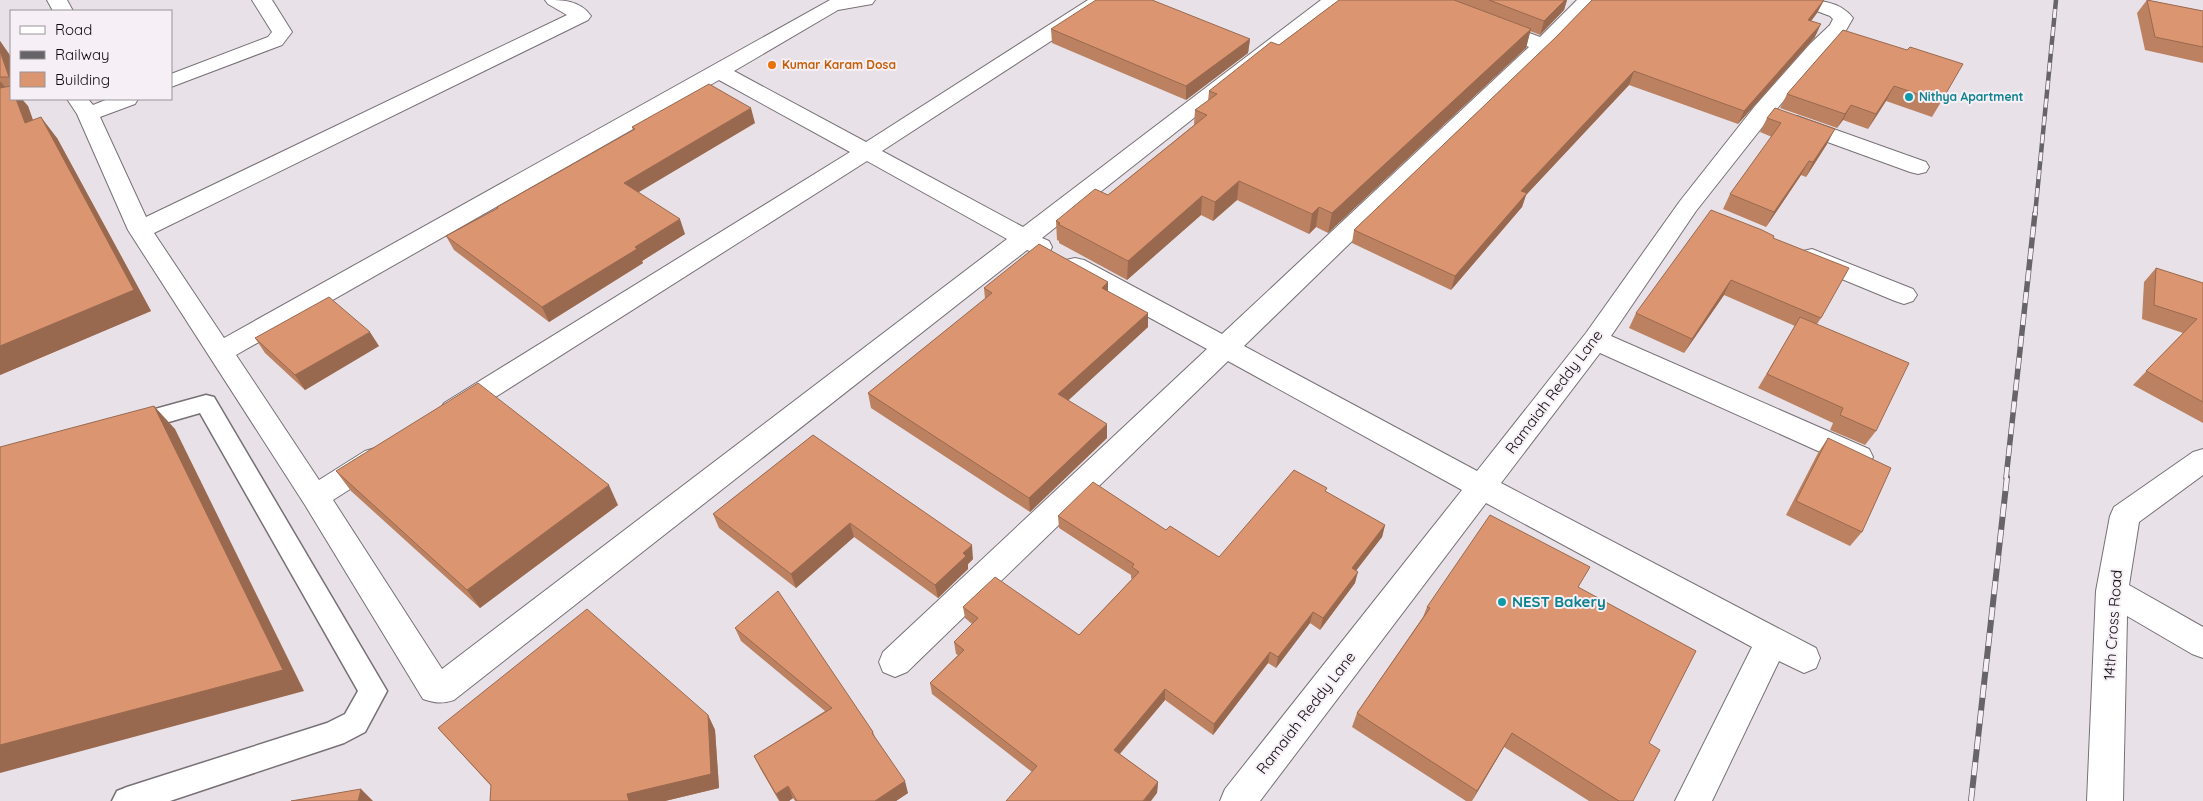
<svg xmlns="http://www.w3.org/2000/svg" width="2203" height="801" viewBox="0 0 2203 801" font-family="Quicksand,sans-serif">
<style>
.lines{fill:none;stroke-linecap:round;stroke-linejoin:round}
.lane-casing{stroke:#777176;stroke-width:3}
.street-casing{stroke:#777176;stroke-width:2}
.lane{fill:#fff;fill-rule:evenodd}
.street{fill:#fff;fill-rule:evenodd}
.rail-far2-casing{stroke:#676467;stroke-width:4.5}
.rail-far1-casing{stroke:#676467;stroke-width:5.5}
.rail-casing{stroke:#676467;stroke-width:6}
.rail-far2{stroke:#f6eff5;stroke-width:3;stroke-dasharray:9;stroke-linecap:butt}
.rail-far1{stroke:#f6eff5;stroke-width:4;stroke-dasharray:11;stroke-linecap:butt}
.rail{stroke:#f6eff5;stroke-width:4.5;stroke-dasharray:13;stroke-linecap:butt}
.wall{fill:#bc8161}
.shaded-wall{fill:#99694f}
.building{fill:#db9671;stroke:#99694f}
.food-dot{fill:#e8710a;stroke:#f6eff5;stroke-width:2}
.culture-dot{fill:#0f9aa8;stroke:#f6eff5;stroke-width:2}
.labels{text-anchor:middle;stroke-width:4;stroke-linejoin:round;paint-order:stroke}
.far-food-label{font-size:12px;font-weight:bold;fill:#c56008;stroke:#f6eff5;text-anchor:start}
.far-culture-label{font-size:12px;font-weight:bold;fill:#0d838f;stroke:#f6eff5;text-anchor:start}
.street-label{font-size:15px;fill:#0d0b0d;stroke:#f6eff5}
.culture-label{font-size:15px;font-weight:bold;fill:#0d838f;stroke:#f6eff5;text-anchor:start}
</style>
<rect width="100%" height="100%" fill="#e8e2e8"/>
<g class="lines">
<g class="lane-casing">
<path id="lane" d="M206,395L214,397L387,691L365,732L344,743L170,801H112L117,791L127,787L327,723L345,714L358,691L200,413L134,432L126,429L123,423L126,417Z"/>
</g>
<g class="street-casing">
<g id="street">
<path d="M47,0H67L73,11H53Z"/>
<path d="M252,0H272L292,32L282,45L171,87V74L268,37L272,32Z"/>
<path d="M545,0C562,0 580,0 591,16L588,20L154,233L224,338L830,0H875L872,4L838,10L734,71L866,142L1088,0H1111L1108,4L882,151L1023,227L1321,0H1343L1042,238L1049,241L1052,247L1049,253L1040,255L1027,250L454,700C441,704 435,703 423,699L305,505L128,230L77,114L67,99H88L93,105L108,99H138L135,104L100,117L146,217L567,15L548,4ZM719,80L850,152L444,403L440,410L444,417L454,420L464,417L867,161L1007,239L442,669L333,500L385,467L389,459L385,451L375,448L365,451L319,480L236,355Z"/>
<path d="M1416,0H1443L1540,37L1577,0H1598L1550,49L1244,346L1477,471L1586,333L1680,201L1755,106L1810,44L1830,25L1833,19L1830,16L1798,4L1795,0C1817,0 1839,0 1853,18L1845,32L1824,52L1771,116L1696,211L1611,336L1869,449L1873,457L1869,465L1859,468L1849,465L1600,353L1501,483L1816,648L1820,658L1816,668L1804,673L1779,661L1712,801H1675L1752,647L1486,503L1260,801H1220L1225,789L1462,490L1228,361L907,672L895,677L883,672L879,662L883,652L1207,349L1066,272L1063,266L1066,260L1075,258L1084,260L1222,334L1529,47L1419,4Z"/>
<path d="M1797,116L1926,162L1929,167L1926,172L1918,174L1910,172L1789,128L1786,123L1789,118Z"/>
<path d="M1812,249L1913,289L1917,295L1913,301L1904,304L1895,301L1803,263L1800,257L1803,251Z"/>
<path d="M2203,449V475L2139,522L2129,585L2203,627V658L2192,654L2127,616L2123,801H2087L2096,591L2110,516L2114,507L2193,452Z"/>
</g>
</g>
<use href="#lane" class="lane"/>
<use href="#street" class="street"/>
<g class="rail-far2-casing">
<path id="rail-far2" d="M2035,215L2056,0"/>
</g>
<g class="rail-far1-casing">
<path id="rail-far1" d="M2006,478L2035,213"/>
</g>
<g class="rail-casing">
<path id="rail" d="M1971,801L2007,477"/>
</g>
<use href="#rail-far2" class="rail-far2"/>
<use href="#rail-far1" class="rail-far1"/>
<use href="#rail" class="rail"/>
</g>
<g class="wall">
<path d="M1339,0H1567L1564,10L1540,35L1530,31L1526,48L1328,233L1316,227L1309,234L1237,200L1213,221L1201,215L1127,280L1059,243V241L1057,240L1056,221L1108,195L1194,125L1195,110L1208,101L1209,91L1279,45Z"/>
<path d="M1592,0H1827H1824L1817,13L1811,21L1815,37L1738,124L1629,85L1526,195L1522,207L1451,290L1352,243L1354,230L1556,37Z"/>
<path d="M2147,0L2203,11V63L2145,50L2137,13Z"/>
<path d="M1051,29L1250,39L1248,53L1186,100L1052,43Z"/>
<path d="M1843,30L1941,102L1932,117L1886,101L1868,129L1843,120L1837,128L1780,108L1787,94Z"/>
<path d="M0,41L9,54L11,59V99L28,106L33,120L57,138L151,311L0,375Z"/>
<path d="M1775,108L1827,144L1806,177L1801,175L1766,227L1723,209L1730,194L1772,137L1760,132L1767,118Z"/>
<path d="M755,123L638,192L685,234L642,261L643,263L549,322L454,250L446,236L497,208V207L633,130L632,127Z"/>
<path d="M1773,238L1821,318L1817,324L1876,431L1865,445L1830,430L1833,423L1758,388L1795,326L1724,295L1684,353L1629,328L1636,313Z"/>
<path d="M2156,268L2203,283V423L2133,385L2183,333L2142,319L2144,282Z"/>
<path d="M1108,282V291L1148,327L1068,400L1107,438L1030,512L871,408L868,393L985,299L984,288Z"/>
<path d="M255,338L379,346L305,390L265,353Z"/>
<path d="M813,435L973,559L968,564V569L938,598L854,537L796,588L719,528L713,514Z"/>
<path d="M1828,438L1862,532L1850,546L1786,515L1818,453Z"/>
<path d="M336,471L618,505L480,608L351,491Z"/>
<path d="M1326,492L1385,525L1382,537L1356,570L1355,583L1320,630L1310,623L1276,668L1268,663L1213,735L1165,700L1120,754L1158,782L1157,793L1032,772L932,694L930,683L958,655L956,654L954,642L972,624L965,618L963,607L1079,635L1132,579L1131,578V575L1059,528L1058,516L1166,530L1219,557Z"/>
<path d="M1579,587L1649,743L1633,801H1589L1504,747L1472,801H1466L1352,727L1357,713L1423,617L1427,607Z"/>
<path d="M735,628L873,732L875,737L908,793L896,801H795L793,798L789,801H779L760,768L754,756L825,711L741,641Z"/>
<path d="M708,715L715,730L719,788L665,801H490L491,786L438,728Z"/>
</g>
<g class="shaded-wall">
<path d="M1565,0H1567L1564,10L1540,35L1544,21Z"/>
<path d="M1824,0L1817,13L1802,33L1808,20Z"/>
<path d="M1821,24L1815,37L1738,124L1744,111Z"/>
<path d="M1531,29L1526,48L1328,233L1332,213Z"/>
<path d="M1250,39L1248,53L1186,100V86Z"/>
<path d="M0,41L9,54L11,59V80L9,77L0,51Z"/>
<path d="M1634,71L1629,85L1526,195L1522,207L1451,290L1455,276L1521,191Z"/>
<path d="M0,81L10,93L0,96Z"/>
<path d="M1894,86L1886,101L1868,129L1876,114Z"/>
<path d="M16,99H22L28,106L41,144L25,123Z"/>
<path d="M1851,105L1843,120L1837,128L1845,114Z"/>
<path d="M751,108L755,123L629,198L624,183Z"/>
<path d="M41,117L57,138L151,311L0,375V346Z"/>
<path d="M1835,129L1827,144L1806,177L1813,162Z"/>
<path d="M1809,161L1801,175L1766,227L1774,212Z"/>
<path d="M1239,181L1237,200L1213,221L1215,202Z"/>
<path d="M1202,196L1201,215L1127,280L1128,261Z"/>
<path d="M1319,207L1316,227L1309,234L1312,214Z"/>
<path d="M680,219L685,234L642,261L643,263L549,322L542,307L635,247Z"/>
<path d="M1731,280L1724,295L1684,353L1692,339Z"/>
<path d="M1108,282V297L1102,288Z"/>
<path d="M1148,313V327L1059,409L1058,394Z"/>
<path d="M370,332L379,346L305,390L295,375Z"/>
<path d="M154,406L175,429L304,691L0,773V745Z"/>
<path d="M1107,424V438L1030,512L1029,498Z"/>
<path d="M609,485L618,505L480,608L467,590Z"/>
<path d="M850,523L854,537L796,588L791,574Z"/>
<path d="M1385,525L1382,537L1349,580L1352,568Z"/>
<path d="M972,545L973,559L968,564V569L938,598L935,585L963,553Z"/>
<path d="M1358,572L1355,583L1320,630L1323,618Z"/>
<path d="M1313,612L1310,623L1276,668L1278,657Z"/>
<path d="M1270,652L1268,663L1213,735L1214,724Z"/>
<path d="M1165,689V700L1114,760V750Z"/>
<path d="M708,715L715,730L719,788L665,801H629L627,794Z"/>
<path d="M1512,733L1504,747L1472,801L1477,791Z"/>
<path d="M905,781L908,793L896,801H875Z"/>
<path d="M1158,782L1157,793L1151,801H1143Z"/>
<path d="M788,786L793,798L789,801H780L776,794Z"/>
<path d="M361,789L373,801H358Z"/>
</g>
<g class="building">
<path d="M1096,0H1152L1250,39L1186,86L1051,29Z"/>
<path d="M1339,0H1454L1531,29L1332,213L1319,207L1312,214L1239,181L1215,202L1202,196L1128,261L1058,224L1060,223L1056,221L1095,189L1108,195L1207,115L1195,110L1217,94L1209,91L1271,42L1279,45Z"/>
<path d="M1489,0H1565L1544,21Z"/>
<path d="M1592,0H1824L1808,20L1821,24L1744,111L1634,71L1521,191L1527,193L1455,276L1354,230L1556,37Z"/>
<path d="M2147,0L2203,11V47L2155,37Z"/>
<path d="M1843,30L1907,50L1910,47L1963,64L1941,102L1894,86L1876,114L1851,105L1845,114L1787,94Z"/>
<path d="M0,51L9,77H0Z"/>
<path d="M709,84L751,108L624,183L680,219L635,247L637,249L542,307L446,236L498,208L497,207L635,129L632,127Z"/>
<path d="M11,86V99H16L25,123L41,117L134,290L0,346V88Z"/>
<path d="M1775,108L1835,129L1813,162L1809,161L1774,212L1730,194L1781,123L1767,118Z"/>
<path d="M1711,210L1762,230L1774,236L1773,238L1849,268L1821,318L1731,280L1692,339L1636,313Z"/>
<path d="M1039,244L1108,282L1102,288L1148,313L1058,394L1107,424L1029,498L868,393L992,293L984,288Z"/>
<path d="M2156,268L2203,283V402L2146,371L2197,319L2154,305Z"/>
<path d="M329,297L370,332L295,375L255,338Z"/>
<path d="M1800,317L1909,363L1876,431L1840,415L1843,408L1767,374Z"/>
<path d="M478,383L609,485L467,590L336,471Z"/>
<path d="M154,406L283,670L0,745V447Z"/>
<path d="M813,435L972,545L963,553L966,556L935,585L850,523L791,574L713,514Z"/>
<path d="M1828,438L1891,468L1862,532L1796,501Z"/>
<path d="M1294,470L1327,488L1325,491L1385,525L1352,568L1358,572L1323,618L1313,612L1278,657L1270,652L1214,724L1165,689L1114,750L1158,782L1143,801H1006L1037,766L930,683L964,650L954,642L978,618L963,607L995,577L1079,635L1139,572L1132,567L1134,564L1058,516L1093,482L1166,530L1170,526L1219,557Z"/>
<path d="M1490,515L1590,567L1578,587L1696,651L1649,743L1660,750L1633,801H1619L1512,733L1477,791L1357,713L1430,608L1427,607Z"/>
<path d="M778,591L873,732L872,733L905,781L875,801H797L788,786L776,794L754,756L832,708L735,628Z"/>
<path d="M587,609L708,715L711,774L627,794L629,801H490L491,785L438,728Z"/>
<path d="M361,789L358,801H291Z"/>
</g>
<circle class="food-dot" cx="772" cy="65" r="5"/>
<g class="culture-dot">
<circle cx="1909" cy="97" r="5"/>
<circle cx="1502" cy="602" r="5"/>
</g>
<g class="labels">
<g class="far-food-label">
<text x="782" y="69">Kumar Karam Dosa</text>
</g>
<g class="far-culture-label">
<text x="1919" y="101">Nithya Apartment</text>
</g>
<g class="street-label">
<text transform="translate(1554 392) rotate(-53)" y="5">Ramaiah Reddy Lane</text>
<text transform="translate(2113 625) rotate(-86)" y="5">14th Cross Road</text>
<text transform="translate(1306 713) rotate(-52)" y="5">Ramaiah Reddy Lane</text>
</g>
<g class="culture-label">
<text x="1512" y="607">NEST Bakery</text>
</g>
</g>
<rect x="10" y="10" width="162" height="90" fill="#f6eff5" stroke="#999498"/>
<rect x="20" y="26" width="25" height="8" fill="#ffffff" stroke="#999498"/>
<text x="55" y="35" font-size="15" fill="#0d0b0d">Road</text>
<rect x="20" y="51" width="25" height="8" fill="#676467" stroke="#999498"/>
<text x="55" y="60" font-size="15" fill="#0d0b0d">Railway</text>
<rect x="20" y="72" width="25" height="15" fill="#db9671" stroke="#999498"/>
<text x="55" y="85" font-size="15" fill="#0d0b0d">Building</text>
</svg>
